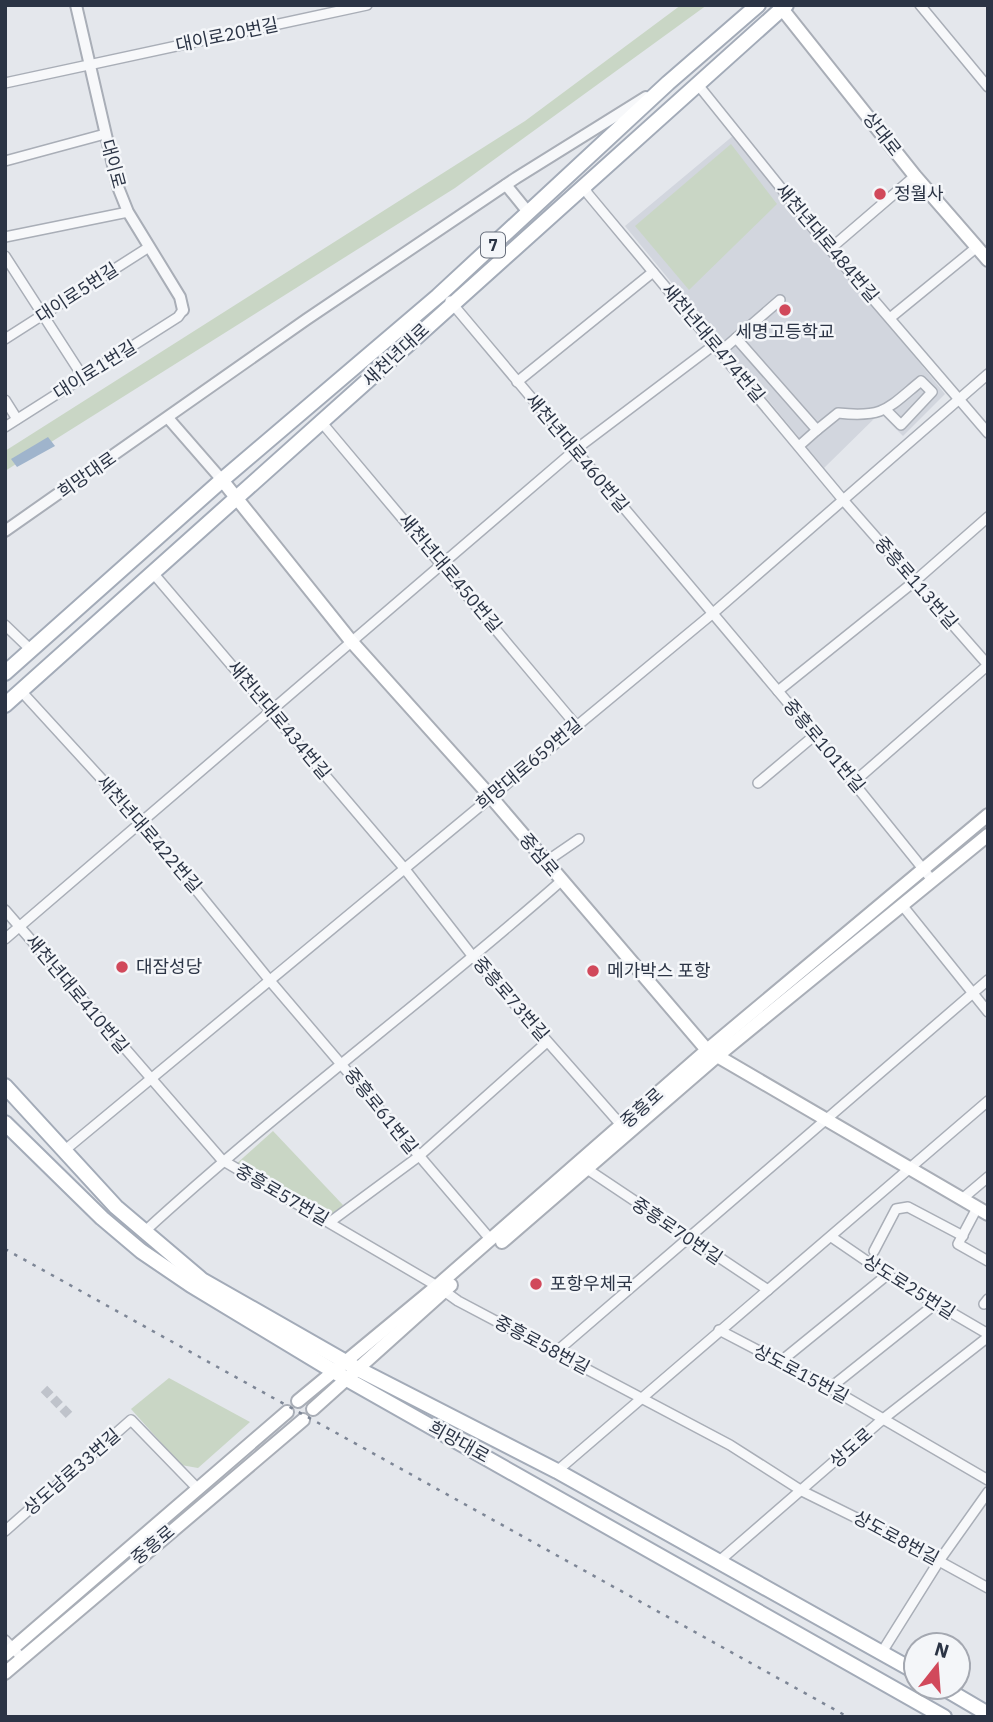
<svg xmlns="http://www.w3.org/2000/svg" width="993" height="1722" viewBox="0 0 993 1722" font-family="'IBM Plex Sans','Noto Sans KR',sans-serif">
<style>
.built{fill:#d2d6de}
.green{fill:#c9d6c5}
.water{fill:#9fb4cc}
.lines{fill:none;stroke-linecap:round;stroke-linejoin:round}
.minor-tunnel{stroke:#bfc3cb;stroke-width:9;stroke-dasharray:9 4.5;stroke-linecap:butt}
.minor-casing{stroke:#a9aeb7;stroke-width:12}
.tertiary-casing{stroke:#a9aeb7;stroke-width:14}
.secondary-casing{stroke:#a9aeb7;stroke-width:16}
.primary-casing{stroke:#a3abb8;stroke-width:18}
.minor{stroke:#f7f8fa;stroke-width:9}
.tertiary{stroke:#f7f8fa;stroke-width:10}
.secondary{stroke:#fff;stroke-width:12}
.primary{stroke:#fff;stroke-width:14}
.rail{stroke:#7d8696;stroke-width:2.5;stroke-dasharray:3.5 7;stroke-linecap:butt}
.poi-dot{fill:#d1495b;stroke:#f4f6f9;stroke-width:2.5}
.labels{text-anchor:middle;stroke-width:5;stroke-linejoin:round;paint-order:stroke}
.shield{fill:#f4f6f9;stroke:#676e7b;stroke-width:2}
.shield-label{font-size:16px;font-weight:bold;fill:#2b3445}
.street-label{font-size:18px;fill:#2b3445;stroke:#f4f6f9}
.poi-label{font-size:18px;fill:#2b3445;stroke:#f4f6f9;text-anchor:start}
</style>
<rect width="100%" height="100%" fill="#e4e7ec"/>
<path class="built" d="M734,135L945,394L903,436L880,413L824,468L625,226Z"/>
<g class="green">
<path d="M681,5H707L455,188L5,471V451L525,121Z"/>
<path d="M731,144L777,204L689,290L635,226Z"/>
<path d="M273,1131L343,1205L331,1217L235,1165Z"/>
<path d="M169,1378L250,1422L198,1468L181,1465L131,1409Z"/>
</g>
<path class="water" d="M48,437L55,446L17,467L11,459Z"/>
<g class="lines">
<path class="minor-tunnel" d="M44,1389L72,1418"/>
<g class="minor-casing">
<g id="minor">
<path d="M920,5L988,87"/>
<path d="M5,83L367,5"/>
<path d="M699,86L830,249L988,433"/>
<path d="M5,161L105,134"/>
<path d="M584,185L588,194L844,501L988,665"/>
<path d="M5,237L128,212"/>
<path d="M830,249L915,176"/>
<path d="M5,256L83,377"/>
<path d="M450,301L815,735L932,880"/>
<path d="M890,318L977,247"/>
<path d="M736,338L817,430L838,413C884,418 887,409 921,381L932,392L901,425L886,410"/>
<path d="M5,339L149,247"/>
<path d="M721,351L780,300"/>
<path d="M517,382L653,272"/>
<path d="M5,400L17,419"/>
<path d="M323,424L575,724"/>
<path d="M5,427L178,317L183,310"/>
<path d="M799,446L817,430"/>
<path d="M153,573L404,868L474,958L622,1126"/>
<path d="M5,625L31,650"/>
<path d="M21,691L141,822L271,982L491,1240"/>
<path d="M778,691L915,581L988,517"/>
<path d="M854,782L988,665"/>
<path d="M758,783L815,735"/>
<path d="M544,863L579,839"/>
<path d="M902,905L988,1012"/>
<path d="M5,910L222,1160L437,1286"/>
<path d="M5,939L575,450L714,345"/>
<path d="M65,1150L712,614L988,374"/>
<path d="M587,1169L768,1290"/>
<path d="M962,1199L988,1177"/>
<path d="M977,1208L958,1244L988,1261"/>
<path d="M330,1222L418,1157L547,1042"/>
<path d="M144,1232C278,1109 424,1002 560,882"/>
<path d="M833,1238L887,1275L988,1334"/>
<path d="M874,1251L896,1209L908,1207L963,1236"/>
<path d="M444,1291L458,1301L730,1445L802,1491L899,1539L988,1588"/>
<path d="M984,1304L988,1299"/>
<path d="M719,1330L830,1388L988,1480"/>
<path d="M556,1352L988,980"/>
<path d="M780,1362L887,1275"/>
<path d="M830,1388L934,1305"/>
<path d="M557,1471L988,1101"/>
<path d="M5,1531L131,1420L197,1488"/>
<path d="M717,1563L883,1419L988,1337"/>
<path d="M5,1640L22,1658"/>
<path d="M882,1652L939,1561L988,1492"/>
</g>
</g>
<g class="tertiary-casing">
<g id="tertiary">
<path d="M76,5L118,187L128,212L180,297L183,310"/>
<path d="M506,185L528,212"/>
<path d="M168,418L222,480"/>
<path d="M5,531L307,319L516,178L646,97"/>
</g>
</g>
<g class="secondary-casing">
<g id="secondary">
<path d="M779,5L915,176L988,260"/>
<path d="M222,480L351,641L491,797L707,1050L988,1214"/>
<path d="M502,1242L716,1057L988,835"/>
<path d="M298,1401L437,1286L707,1050L988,815"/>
<path d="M313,1409L451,1285"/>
<path d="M5,1655L287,1412"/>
<path d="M5,1673L303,1420"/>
</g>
</g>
<g class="primary-casing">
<g id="primary">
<path d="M5,673L222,480L438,296L668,83L758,5"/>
<path d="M5,705C266,472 526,239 786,5"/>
<path d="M5,1086L116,1207L202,1280L358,1369L557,1471L916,1672"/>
<path d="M5,1123L102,1218L141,1251L191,1285L345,1378L944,1717"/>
<path d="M942,1687L988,1714"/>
</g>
</g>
<use href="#minor" class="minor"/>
<use href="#tertiary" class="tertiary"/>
<use href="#secondary" class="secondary"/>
<use href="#primary" class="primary"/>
<path class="rail" d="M5,1249L848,1717"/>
</g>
<g class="poi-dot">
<circle cx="880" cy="194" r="7"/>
<circle cx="785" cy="310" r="7"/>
<circle cx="122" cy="967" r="7"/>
<circle cx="593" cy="971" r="7"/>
<circle cx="536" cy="1284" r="7"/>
</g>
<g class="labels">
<rect class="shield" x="481" y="232.5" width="24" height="25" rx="5"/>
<g class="shield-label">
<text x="493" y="251">7</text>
</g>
<g class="street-label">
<text transform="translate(227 35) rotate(-12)" y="6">대이로20번길</text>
<text transform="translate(882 134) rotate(52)" y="6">상대로</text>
<text transform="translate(113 164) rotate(75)" y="6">대이로</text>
<text transform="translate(827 243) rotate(50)" y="6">새천년대로484번길</text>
<text transform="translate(77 293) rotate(-33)" y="6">대이로5번길</text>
<text transform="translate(713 343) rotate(50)" y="6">새천년대로474번길</text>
<text transform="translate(396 355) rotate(-43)" y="6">새천년대로</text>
<text transform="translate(95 370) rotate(-32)" y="6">대이로1번길</text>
<text transform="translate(577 453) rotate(50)" y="6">새천년대로460번길</text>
<text transform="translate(87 475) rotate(-35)" y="6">희망대로</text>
<text transform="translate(450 573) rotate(50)" y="6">새천년대로450번길</text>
<text transform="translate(916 583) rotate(49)" y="6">중흥로113번길</text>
<text transform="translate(279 720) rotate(50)" y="6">새천년대로434번길</text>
<text transform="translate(824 746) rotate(50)" y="6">중흥로101번길</text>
<text transform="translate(529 764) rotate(-40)" y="6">희망대로659번길</text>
<text transform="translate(149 834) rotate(49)" y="6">새천년대로422번길</text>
<text transform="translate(539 855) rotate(50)" y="6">중섬로</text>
<text transform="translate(77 994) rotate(50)" y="6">새천년대로410번길</text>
<text transform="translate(511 999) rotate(49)" y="6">중흥로73번길</text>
<text transform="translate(642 1108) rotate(-42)" y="6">중흥로</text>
<text transform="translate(381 1111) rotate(51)" y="6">중흥로61번길</text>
<text transform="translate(282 1195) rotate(30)" y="6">중흥로57번길</text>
<text transform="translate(677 1231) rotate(34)" y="6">중흥로70번길</text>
<text transform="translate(909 1287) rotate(32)" y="6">상도로25번길</text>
<text transform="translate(542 1345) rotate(28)" y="6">중흥로58번길</text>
<text transform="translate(801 1374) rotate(28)" y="6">상도로15번길</text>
<text transform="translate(459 1442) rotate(29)" y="6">희망대로</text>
<text transform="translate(851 1448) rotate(-41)" y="6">상도로</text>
<text transform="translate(72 1472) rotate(-41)" y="6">상도남로33번길</text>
<text transform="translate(896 1538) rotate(28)" y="6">상도로8번길</text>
<text transform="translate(153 1545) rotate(-40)" y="6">중흥로</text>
</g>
<g class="poi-label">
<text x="894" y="200">정월사</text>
<text x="785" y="338" text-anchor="middle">세명고등학교</text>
<text x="136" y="973">대잠성당</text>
<text x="607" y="977">메가박스 포항</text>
<text x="550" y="1290">포항우체국</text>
</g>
</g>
<rect width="993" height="1722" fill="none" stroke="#2b3445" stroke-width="14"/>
<g transform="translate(937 1666) rotate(17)"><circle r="33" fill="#f4f6f9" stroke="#a4a8b1" stroke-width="2"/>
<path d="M0-5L12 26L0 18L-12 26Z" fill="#d1495b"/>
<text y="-10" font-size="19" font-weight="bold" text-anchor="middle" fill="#2b3445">N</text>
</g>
</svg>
